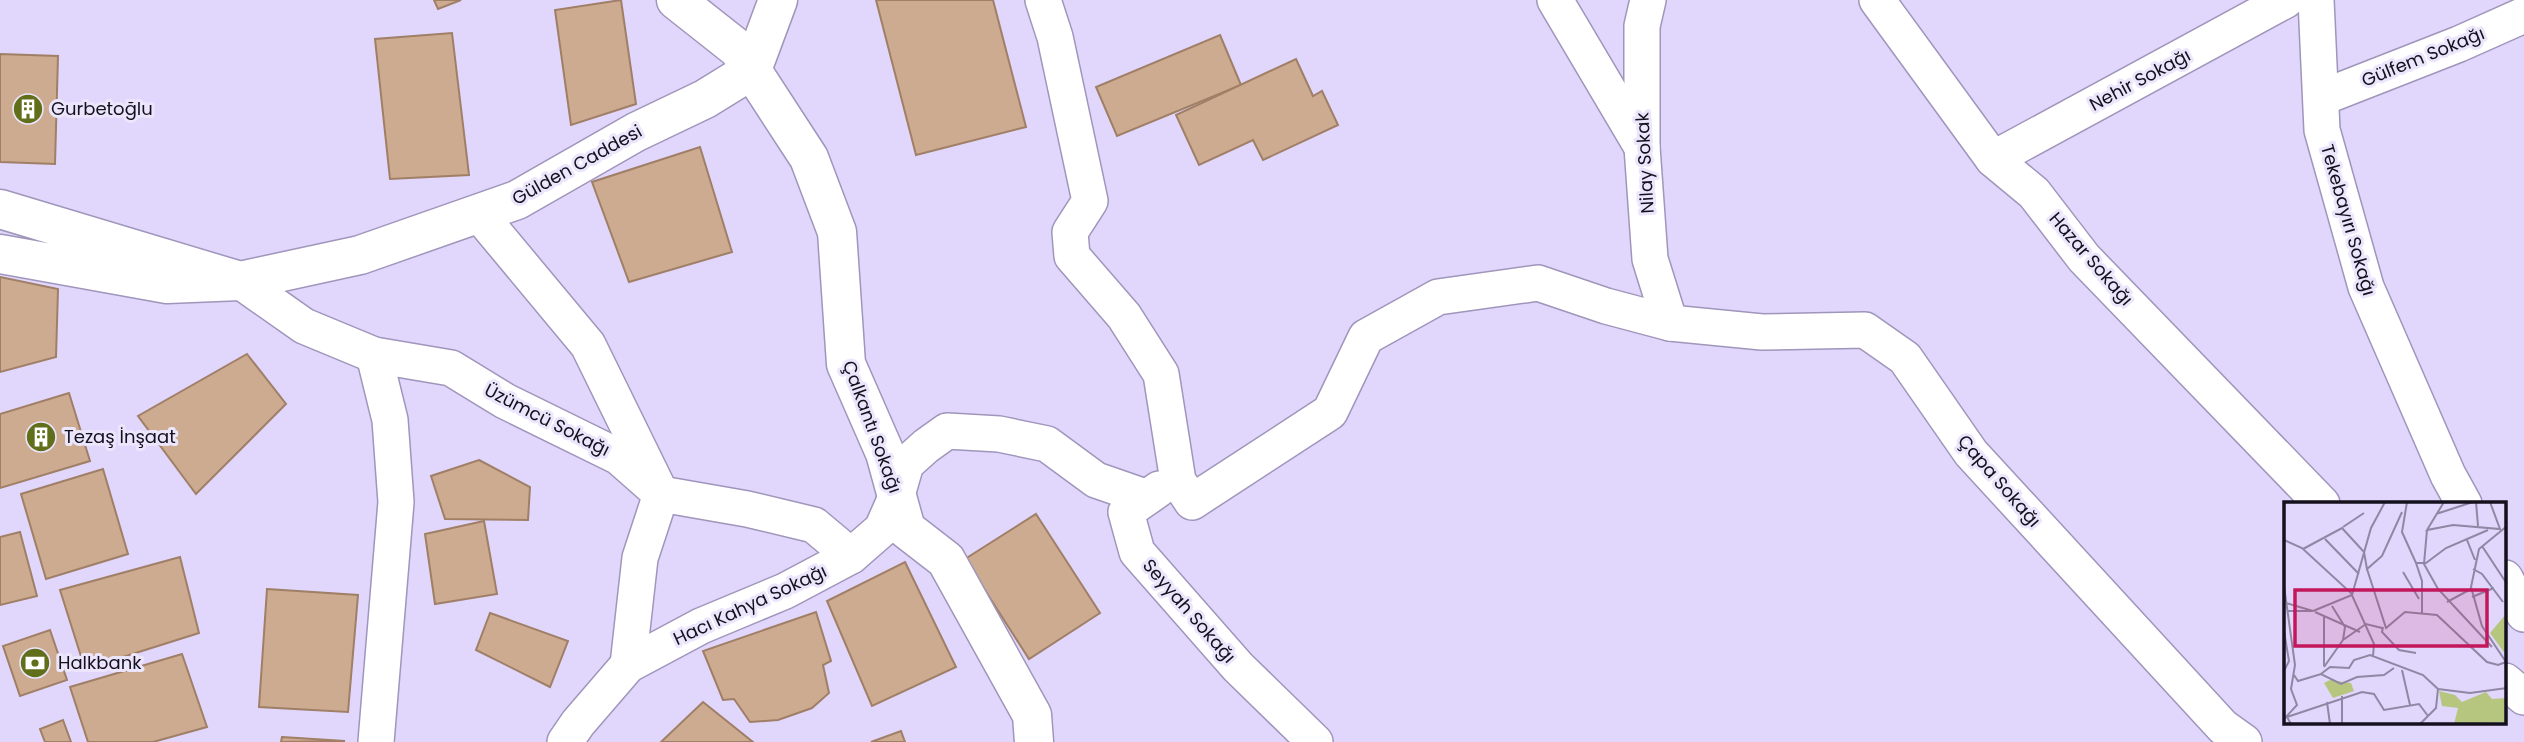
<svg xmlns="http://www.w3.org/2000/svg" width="2524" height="742" viewBox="0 0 2524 742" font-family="Poppins,sans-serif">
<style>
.building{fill:#cdab91;stroke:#a07f67;stroke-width:2}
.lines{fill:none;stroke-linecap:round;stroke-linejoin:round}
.minor-casing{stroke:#a095ba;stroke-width:38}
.tertiary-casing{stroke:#a095ba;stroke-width:41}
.minor{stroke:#fff;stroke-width:35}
.tertiary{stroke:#fff;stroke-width:38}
.labels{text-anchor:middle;stroke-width:6;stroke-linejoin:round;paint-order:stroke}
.street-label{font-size:18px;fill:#14101d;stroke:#ece6fd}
.poi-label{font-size:18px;fill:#14101d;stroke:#ece6fd;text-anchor:start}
.inset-road{fill:none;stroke:#8f87a3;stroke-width:2}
.view{fill:#c2185b;fill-opacity:0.15;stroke:#c2185b;stroke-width:3.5}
.inset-edge{fill:none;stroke:#14101d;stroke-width:3.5}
</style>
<rect width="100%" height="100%" fill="#e1d6fc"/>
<g class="building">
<path d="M434,0H461L438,9Z"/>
<path d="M621,0L636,104L571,125L555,10Z"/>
<path d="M876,0H993L1026,127L916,155Z"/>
<path d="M452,33L469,175L390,179L375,39Z"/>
<path d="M1220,35L1241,85L1117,136L1096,87Z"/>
<path d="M0,54L58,56L55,164L0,162Z"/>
<path d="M1296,59L1313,96L1322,91L1338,125L1263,160L1253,140L1199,165L1176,115Z"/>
<path d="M700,147L732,252L629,282L592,182Z"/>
<path d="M0,277L58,289L56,357L0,372Z"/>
<path d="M247,354L286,404L196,494L138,416Z"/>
<path d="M69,393L90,461L0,488V414Z"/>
<path d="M479,460L530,487L528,520L445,519L431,476Z"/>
<path d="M103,469L128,554L46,579L21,494Z"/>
<path d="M1036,514L1100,613L1029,659L965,559Z"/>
<path d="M484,521L497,594L435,604L425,534Z"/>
<path d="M20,532L37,596L0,605V537Z"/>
<path d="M180,557L199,633L85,669L60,590Z"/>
<path d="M905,562L956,667L872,706L827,601Z"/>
<path d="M267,589L358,595L348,712L259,707Z"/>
<path d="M816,612L831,661L823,665L829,693L812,708L778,720L750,722L734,699L723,700L703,651Z"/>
<path d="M490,613L568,641L550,687L476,650Z"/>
<path d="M50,630L67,680L20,696L3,646Z"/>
<path d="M182,654L207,727L153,742H88L70,687Z"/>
<path d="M703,702L753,742H661Z"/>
<path d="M63,720L71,742H45L40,729Z"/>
<path d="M901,731L905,742H871Z"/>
<path d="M282,737L345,741L281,742Z"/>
</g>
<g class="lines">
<g class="minor-casing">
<g id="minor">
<path d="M1043,0L1055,37L1090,201L1070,232L1072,256L1124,316L1161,374L1178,481L1192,502L1330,412L1366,337L1438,297L1538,283L1606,306L1670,323L1762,332L1865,330L1905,358L1971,453L2223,727L2244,742"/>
<path d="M1555,0L1642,147"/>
<path d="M1648,0L1642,26V147L1650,259L1670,323"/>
<path d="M1877,0L1993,159L2034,193L2084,258L2322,504"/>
<path d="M2316,0L2322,130L2366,287L2448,475L2464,504"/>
<path d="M2321,98L2459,44L2524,15"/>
<path d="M1993,159L2286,0"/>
<path d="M479,214L588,345L661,494L640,558L628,665"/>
<path d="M240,281L304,326L374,355L451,368L505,401L619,457L661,494L747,509L814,525L851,556"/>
<path d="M374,355L390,420L396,502L376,742"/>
<path d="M1159,489L1126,512L1137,552L1238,667L1315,742"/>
<path d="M2505,578L2524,614"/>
<path d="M2505,681L2524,697"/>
<path d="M565,742L578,723L628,665L701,626L785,591L851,556L882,529L897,495L906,464L926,446L947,431L999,434L1047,444L1096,480L1145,497"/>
</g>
</g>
<g class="tertiary-casing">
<g id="tertiary">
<path d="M676,0L738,49L809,158L837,232L846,364L885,453L906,529L946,560L1032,715L1034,742"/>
<path d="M0,209L240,281L167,284L0,254"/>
<path d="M240,281L360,255L517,200L636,132L705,99L752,70L778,0"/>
</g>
</g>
<use href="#minor" class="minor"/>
<use href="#tertiary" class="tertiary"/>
</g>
<defs>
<g id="building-disc" transform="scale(1.575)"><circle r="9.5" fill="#616f1a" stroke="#ece6fd"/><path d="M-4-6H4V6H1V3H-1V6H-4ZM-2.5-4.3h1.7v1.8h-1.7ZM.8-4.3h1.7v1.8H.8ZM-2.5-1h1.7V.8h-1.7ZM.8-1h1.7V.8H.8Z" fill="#fff"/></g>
<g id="bank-disc" transform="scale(1.575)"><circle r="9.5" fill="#616f1a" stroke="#ece6fd"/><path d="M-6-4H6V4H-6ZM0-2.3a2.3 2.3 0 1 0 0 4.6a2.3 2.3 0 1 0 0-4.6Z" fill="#fff"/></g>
</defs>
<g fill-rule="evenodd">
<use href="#building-disc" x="28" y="109"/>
<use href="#building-disc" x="41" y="437"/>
<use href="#bank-disc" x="35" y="663"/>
</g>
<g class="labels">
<g class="street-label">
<text transform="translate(2423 57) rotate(-22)" y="6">Gülfem Sokağı</text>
<text transform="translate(2140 80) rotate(-28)" y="6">Nehir Sokağı</text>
<text transform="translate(1645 163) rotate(-93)" y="6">Nilay Sokak</text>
<text transform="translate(577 165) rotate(-29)" y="6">Gülden Caddesi</text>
<text transform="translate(2348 220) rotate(74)" y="6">Tekebayırı Sokağı</text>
<text transform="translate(2091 259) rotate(49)" y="6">Hazar Sokağı</text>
<text transform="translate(547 420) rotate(27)" y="6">Üzümcü Sokağı</text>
<text transform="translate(872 427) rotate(70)" y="6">Çalkantı Sokağı</text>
<text transform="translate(1999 481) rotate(49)" y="6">Çapa Sokağı</text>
<text transform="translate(750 605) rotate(-25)" y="6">Hacı Kahya Sokağı</text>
<text transform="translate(1189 611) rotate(49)" y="6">Seyyah Sokağı</text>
</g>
<g class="poi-label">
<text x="51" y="115">Gurbetoğlu</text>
<text x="64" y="443">Tezaş İnşaat</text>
<text x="58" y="669">Halkbank</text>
</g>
</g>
<g transform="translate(2284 502)">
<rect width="222" height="222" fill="#e1d6fc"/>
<path d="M222,112V153L206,131ZM46,178L67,181L70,189L49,196L40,181ZM155,189L171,193L178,200L202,190L208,197L222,196V220L170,222L174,206L158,204Z" fill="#b6c67e"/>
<path class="inset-road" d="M123,0L118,30L132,61H142L162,46L204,28M160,0L143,28L169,23L216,27L206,0M192,0L194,24M152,12L189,0M59,25L80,11M143,28L140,62L154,87L208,145M41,37L75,72M0,38L18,46L67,91L90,142L89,154M183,38L191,58M198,44L223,82M19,47L58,26L80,50L83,67L98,54L118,10M132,61L138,79V112M83,67L102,126L121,110L153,113L203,160L214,163L222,160M189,67L198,72L219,100M119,70L135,97M0,84L11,163L7,187L13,203L0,217M188,95L210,86M163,100L187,87M2,101L29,109H4M48,104L61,125L59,138M29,109L68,93L87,26L101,0M31,110L76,130M40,115V164M99,125L98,130L115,148L132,151M0,129L5,159L0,169M222,160L198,124L187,85L195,47L223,24M40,165L59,138L82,122L98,126M118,168L126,203M37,172L46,165L65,166L70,158L86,153L139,173L154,187M10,173L14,179L37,172L57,182L73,175L100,173L110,166M154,187L186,191L223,186M58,194V222M43,200L46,222M7,222L3,215L78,190L90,192L100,208L135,202L144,214M136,222L152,206L154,187"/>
<path class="view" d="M11,88H203V144H11Z"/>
<rect width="222" height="222" class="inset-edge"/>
</g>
</svg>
